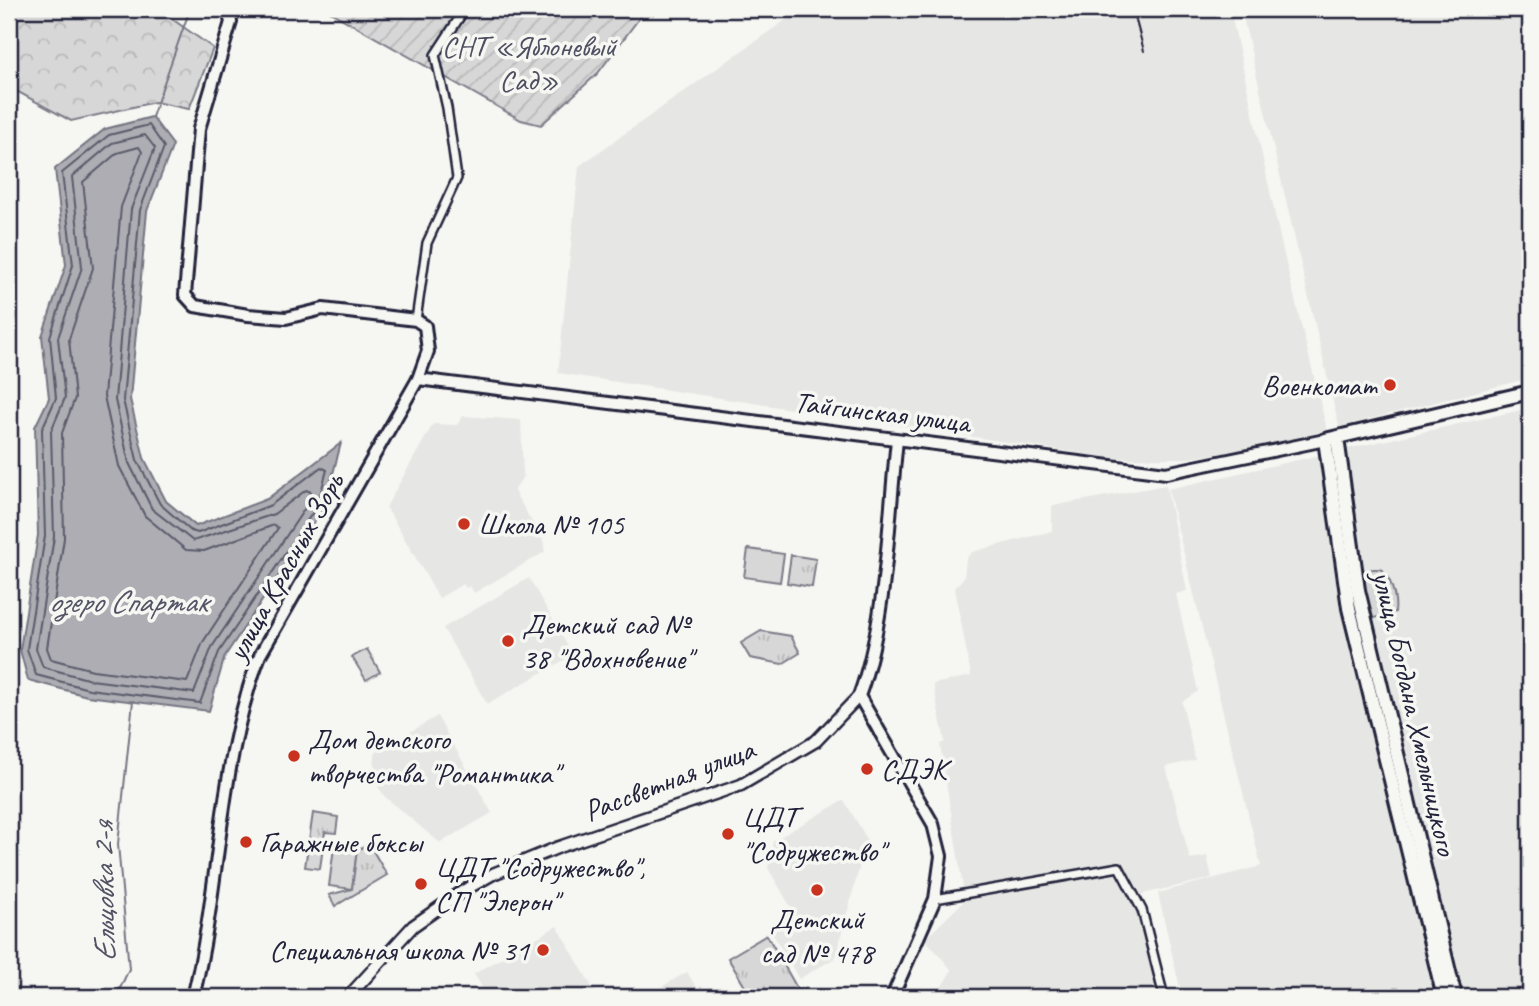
<svg xmlns="http://www.w3.org/2000/svg" width="1539" height="1006" viewBox="0 0 1539 1006" font-family="Caveat,sans-serif">
<style>
.built{fill:#e6e6e4}
.grass{fill:#d7d7d7;stroke:#7c7c89;stroke-width:2}
.forest{fill:url(#forest-crowns);stroke:#7c7c89;stroke-width:2}
.park{fill:url(#park-tufts);stroke:#7c7c89;stroke-width:2}
.garden{fill:url(#garden-furrows);stroke:#7c7c89;stroke-width:2}
.water{fill:#adadb3;stroke:#757583;stroke-width:2}
.lines{fill:none;stroke-linecap:round;stroke-linejoin:round}
.shore{stroke:#5a5a6b;stroke-width:2}
.stream{stroke:#757583;stroke-width:2}
.minor-casing{stroke:#22223b;stroke-width:12}
.tertiary-casing{stroke:#22223b;stroke-width:15}
.secondary-casing{stroke:#22223b;stroke-width:16}
.trunk-casing{stroke:#22223b;stroke-width:18}
.minor{stroke:#f6f6f2;stroke-width:7}
.tertiary{stroke:#f6f6f2;stroke-width:10}
.secondary{stroke:#f6f6f2;stroke-width:10}
.trunk{stroke:#f6f6f2;stroke-width:12}
.rail{stroke:#22223b;stroke-width:2}
.poi-dot{fill:#c8321e;stroke:#f6f6f2;stroke-width:2.5}
.labels{text-anchor:middle;stroke-width:7;stroke-linejoin:round;paint-order:stroke}
.park-label{font-size:30px;fill:#4f4f62;stroke:#f6f6f2}
.poi-label{font-size:30px;fill:#22223b;stroke:#f6f6f2;text-anchor:start}
.street-label{font-size:30px;fill:#22223b;stroke:#f6f6f2}
.water-label{font-size:32px;font-style:italic;fill:#535365;stroke:#f6f6f2}
</style>
<defs>
<pattern id="forest-crowns" width="20" height="18" patternUnits="userSpaceOnUse" patternTransform="scale(1.75)"><rect width="20" height="18" fill="#d7d7d7"/><path d="M2 6a3 3 0 1 1 6 0M12 15a3 3 0 1 1 6 0" fill="none" stroke="#b8b8b9"/></pattern>
<pattern id="park-tufts" width="24" height="20" patternUnits="userSpaceOnUse" patternTransform="scale(1.75)"><rect width="24" height="20" fill="#d7d7d7"/><path d="M3 7l-1-3M5 7V3M7 7l1-3M15 17l-1-3M17 17v-4M19 17l1-3" fill="none" stroke="#b8b8b9"/></pattern>
<pattern id="garden-furrows" width="10" height="10" patternUnits="userSpaceOnUse" patternTransform="scale(1.75)"><rect width="10" height="10" fill="#d7d7d7"/><path d="M-1 1l2-2M0 10L10 0M9 11l2-2" fill="none" stroke="#b8b8b9"/></pattern>
</defs>
<rect width="100%" height="100%" fill="#f6f6f2"/>
<filter id="ink" filterUnits="userSpaceOnUse"><feTurbulence type="fractalNoise" baseFrequency=".0143" numOctaves="2"/><feDisplacementMap in="SourceGraphic" scale="14" xChannelSelector="R" yChannelSelector="G"/><feConvolveMatrix kernelMatrix="1 2 1 2 8 2 1 2 1" color-interpolation-filters="sRGB"/></filter>
<g filter="url(#ink)">
<g class="built">
<path d="M801,9H1230L1283,251L1327,430L1254,448L1189,458H1110L558,373L579,166Z"/>
<path d="M1241,9H1530V378L1339,427Z"/>
<path d="M1530,408V993L1511,997H1182L1158,893L1261,866L1168,489Z"/>
<path d="M463,416L521,420L523,476L514,491L543,541L545,552L474,593L470,586L466,588L463,584L439,598L386,507L433,424L457,425Z"/>
<path d="M1166,485L1187,591L1176,594L1198,691L1182,702L1195,760L1166,767L1190,859L1207,856L1212,878L1134,896L1160,997H935L952,970L925,939L965,900L940,744L945,742L933,684L971,676L955,588L964,577L966,559L972,552L1052,531V506Z"/>
<path d="M529,578L573,655L487,704L443,628Z"/>
<path d="M437,716L492,813L440,843L384,796L374,780L375,753Z"/>
<path d="M844,800L867,839L835,958L799,979L768,926L793,911L768,868L773,841Z"/>
<path d="M557,926L598,997H488L474,974Z"/>
<path d="M687,972L702,997H644Z"/>
</g>
<g class="grass">
<path d="M748,549L784,554L780,582L744,577Z"/>
<path d="M1374,569H1381C1391,577 1397,599 1395,612L1371,619L1360,571Z"/>
<path d="M367,649L380,672L366,680L352,657Z"/>
<path d="M334,847L357,850L352,889L329,886Z"/>
</g>
<path class="forest" d="M9,9H158L213,48L189,109L155,102L71,121L9,87Z"/>
<g class="park">
<path d="M791,555L816,559L812,587L787,583Z"/>
<path d="M761,631L791,636L800,653L782,664L750,658L741,643Z"/>
<path d="M313,813L338,817L336,833L325,832L320,869L305,867Z"/>
<path d="M369,844L387,875L335,906L329,895L352,889L357,850Z"/>
<path d="M767,935L802,997H751L728,958Z"/>
</g>
<path class="garden" d="M325,9H646L598,73L541,125L521,120Z"/>
<path class="water" d="M152,117L173,145L147,211L130,399L144,458L166,501L196,526L267,499L341,443L324,508L225,656L209,711L87,696L28,680L20,650L38,535L35,427L49,398L42,336L66,265L55,169L105,129Z"/>
<g class="lines">
<g class="shore">
<path d="M149,125L164,147L140,210L123,400L137,460L160,504L191,531L198,533L271,505L321,467L327,470L317,506L219,652L200,703L89,689L36,675L27,649L45,536L42,429L56,398L50,337L73,265L62,173L109,135Z"/>
<path d="M145,135L155,148L131,209L115,400L129,463L152,509L193,541L274,514L306,490L311,492L309,502L212,647L194,693L91,680L43,667L36,649L54,537L51,431L65,398L58,338L82,267L72,177L112,143Z"/>
<path d="M139,147L142,152L121,207L104,396L119,466L145,516L186,550L204,551L274,525L278,528L203,642L187,682L93,670L51,659L47,648L64,538L62,433L75,398L69,339L93,268L83,182L117,153Z"/>
</g>
<g class="stream">
<path d="M152,117L190,9"/>
<path d="M116,997L129,969L118,844L133,701"/>
</g>
<g class="minor-casing">
<g id="minor">
<path d="M416,320L427,243L457,178L447,108L435,55L465,9"/>
<path d="M935,899L1119,867L1142,910L1164,997"/>
</g>
</g>
<g class="tertiary-casing">
<path id="tertiary" d="M348,997L413,926L463,891L493,874L559,847L741,785L816,741L859,696"/>
</g>
<g class="secondary-casing">
<g id="secondary">
<path d="M418,379L1166,473L1325,440"/>
<path d="M193,997C221,885 218,764 260,655L418,379L428,351L425,326L416,320L323,309L286,318L248,315L195,306L185,295L199,129L231,22L227,9"/>
<path d="M892,997L935,899L941,856L933,824L859,696C887,620 888,521 897,440"/>
</g>
</g>
<g class="trunk-casing">
<g id="trunk">
<path d="M1337,438L1358,590L1455,997"/>
<path d="M1444,997L1349,608L1325,440L1530,392"/>
</g>
</g>
<use href="#minor" class="minor"/>
<use href="#tertiary" class="tertiary"/>
<use href="#secondary" class="secondary"/>
<use href="#trunk" class="trunk"/>
<path class="rail" d="M1133,9L1144,51"/>
</g>
</g>
<g class="poi-dot">
<circle cx="1390" cy="385" r="7"/>
<circle cx="464" cy="524" r="7"/>
<circle cx="508" cy="641" r="7"/>
<circle cx="294" cy="756" r="7"/>
<circle cx="867" cy="769" r="7"/>
<circle cx="728" cy="834" r="7"/>
<circle cx="246" cy="842" r="7"/>
<circle cx="421" cy="884" r="7"/>
<circle cx="817" cy="890" r="7"/>
<circle cx="543" cy="950" r="7"/>
</g>
<g class="labels">
<g class="park-label">
<text x="529" y="56">СНТ «Яблоневый<tspan x="529" dy="34">Сад»</tspan></text>
</g>
<g class="poi-label">
<text x="1376" y="395" text-anchor="end">Военкомат</text>
<text x="478" y="534">Школа № 105</text>
<text x="522" y="634">Детский сад №<tspan x="522" dy="34">38 "Вдохновение"</tspan></text>
<text x="308" y="749">Дом детского<tspan x="308" dy="34">творчества "Романтика"</tspan></text>
<text x="881" y="779">СДЭК</text>
<text x="742" y="827">ЦДТ<tspan x="742" dy="34">"Содружество"</tspan></text>
<text x="260" y="852">Гаражные боксы</text>
<text x="435" y="877">ЦДТ "Содружество",<tspan x="435" dy="34">СП "Элерон"</tspan></text>
<text x="817" y="929" text-anchor="middle">Детский<tspan x="817" dy="34">сад № 478</tspan></text>
<text x="529" y="960" text-anchor="end">Специальная школа № 31</text>
</g>
<g class="street-label">
<text transform="translate(882 412) rotate(7)" y="10">Тайгинская улица</text>
<text transform="translate(285 567) rotate(-61)" y="10">улица Красных Зорь</text>
<text transform="translate(1415 713) rotate(77)" y="10">улица Богдана Хмельницкого</text>
<text transform="translate(669 780) rotate(-21)" y="10">Рассветная улица</text>
</g>
<g class="water-label">
<text x="128" y="612">озеро Спартак</text>
<text transform="translate(103 892) rotate(-91)" y="11">Ельцовка 2-я</text>
</g>
</g>
<rect width="1539" height="1006" fill="none" stroke="#f6f6f2" stroke-width="35"/>
<rect x="18" y="18" width="1504" height="971" fill="none" stroke="#22223b" stroke-width="2.5" filter="url(#ink)"/>
</svg>
